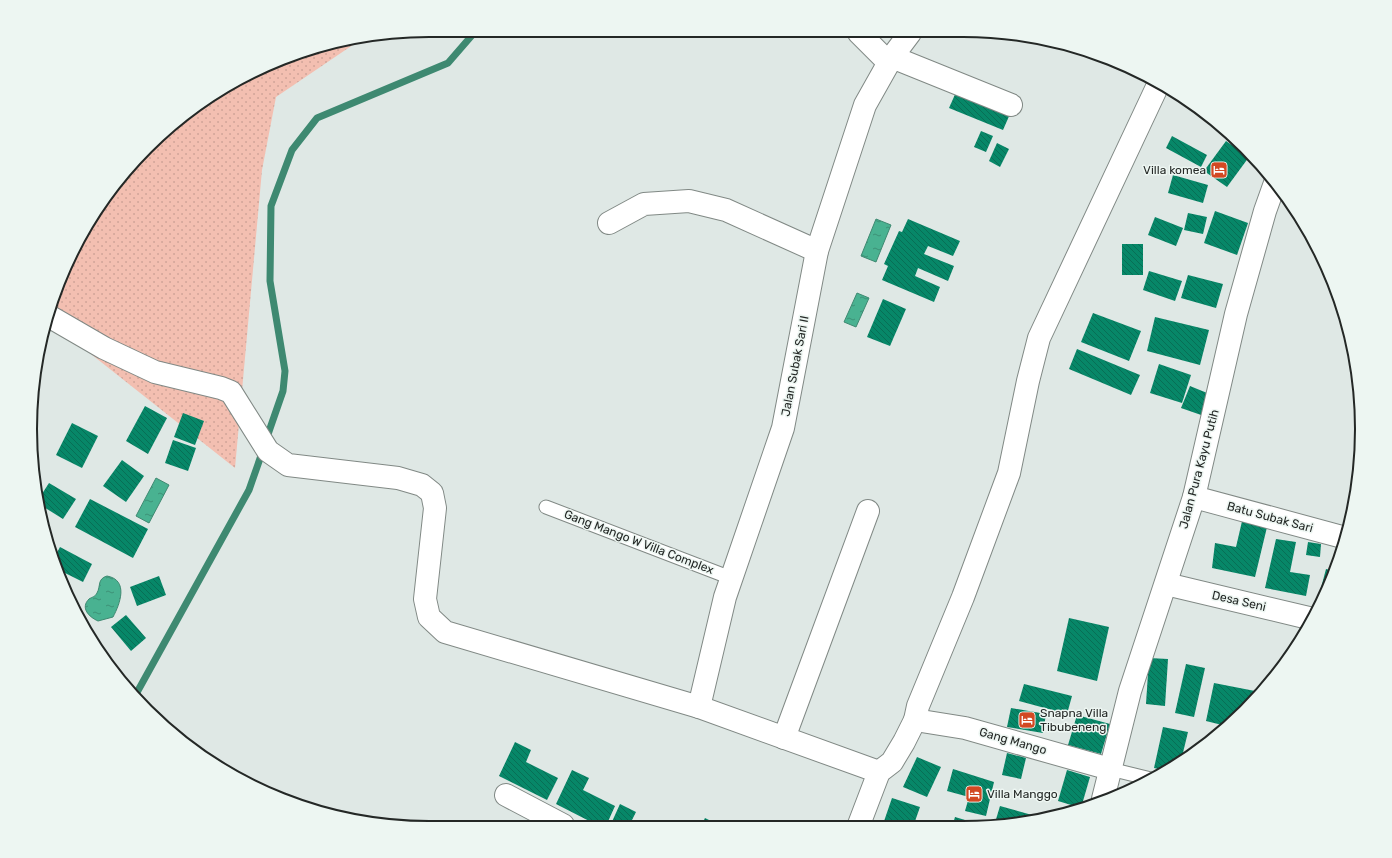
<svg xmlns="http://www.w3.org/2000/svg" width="1392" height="858" viewBox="0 0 1392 858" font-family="Rubik,sans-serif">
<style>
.grass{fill:url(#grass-dots)}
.water{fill:url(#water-ripples);stroke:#3e8971}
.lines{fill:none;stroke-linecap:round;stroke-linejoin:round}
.stream{stroke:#3e8971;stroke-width:7}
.building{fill:url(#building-back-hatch)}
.lane-casing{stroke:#818985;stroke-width:15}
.street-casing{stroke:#818985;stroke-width:24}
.secondary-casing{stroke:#818985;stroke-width:24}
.lane{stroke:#fff;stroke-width:13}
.street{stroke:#fff;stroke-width:22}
.secondary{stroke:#fff;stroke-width:22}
.labels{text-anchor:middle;stroke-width:3;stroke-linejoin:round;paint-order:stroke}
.poi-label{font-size:12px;fill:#242826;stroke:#edf6f2;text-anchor:start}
.street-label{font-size:12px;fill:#242826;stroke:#edf6f2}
.rim{fill:none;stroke:#242826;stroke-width:2}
</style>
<defs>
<pattern id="grass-dots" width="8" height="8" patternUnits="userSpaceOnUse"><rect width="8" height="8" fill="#f3bfb1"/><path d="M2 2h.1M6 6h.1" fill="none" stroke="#d0a498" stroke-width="1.8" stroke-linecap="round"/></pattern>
<pattern id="water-ripples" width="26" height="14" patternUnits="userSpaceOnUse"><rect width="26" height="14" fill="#49b291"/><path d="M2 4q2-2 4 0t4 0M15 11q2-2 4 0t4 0" fill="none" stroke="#3d9176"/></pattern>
<pattern id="building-back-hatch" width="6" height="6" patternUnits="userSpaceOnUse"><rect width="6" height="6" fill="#078768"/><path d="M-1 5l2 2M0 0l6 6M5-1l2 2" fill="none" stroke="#086e55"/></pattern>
</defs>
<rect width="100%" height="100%" fill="#dfe8e5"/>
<path class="grass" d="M366,36L276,97L262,170L235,468L58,328L46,321L51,301L97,207L147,147L186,112L252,71L301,51Z"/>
<g class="water">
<path d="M876,219L891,225L876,262L861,256Z"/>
<path d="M857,293L869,298L856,327L844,322Z"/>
<path d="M156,478L169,485L149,523L136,516Z"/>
<path d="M107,576C129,580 120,604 113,617L98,621C89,617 80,608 89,599C92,597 95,597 97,593C101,586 97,579 107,576Z"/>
</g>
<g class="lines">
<g class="stream">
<path d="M266,440L283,391L285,371L270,281L271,206L292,150L317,118L448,63L474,33"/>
<path d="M135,696L249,490L263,450"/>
</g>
</g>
<g class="building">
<path d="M957,90L1010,114L1003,130L949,108Z"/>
<path d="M981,131L993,136L986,152L974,147Z"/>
<path d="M1172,136L1207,155L1201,167L1166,148Z"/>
<path d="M1226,141L1249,157L1227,187L1204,171Z"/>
<path d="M997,143L1009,149L1000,167L989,161Z"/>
<path d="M1173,175L1208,185L1203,203L1168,193Z"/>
<path d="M1215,211L1248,223L1237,255L1204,243Z"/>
<path d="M1188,213L1207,217L1203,234L1184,230Z"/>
<path d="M1155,217L1183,228L1176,246L1148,235Z"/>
<path d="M908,219L960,241L953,256L928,246L924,254L954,266L948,281L918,268L915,276L940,287L934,302L882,280L888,266L884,264L899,231L902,232Z"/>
<rect x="1122" y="244" width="21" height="31"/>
<path d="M1149,271L1182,281L1175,301L1143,290Z"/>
<path d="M1188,275L1223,284L1216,308L1181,298Z"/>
<path d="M883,299L906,309L890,346L867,337Z"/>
<path d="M1093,313L1141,331L1129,361L1081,342Z"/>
<path d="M1155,317L1209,330L1200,365L1147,351Z"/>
<path d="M1077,349L1140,375L1131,395L1069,369Z"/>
<path d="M1159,364L1191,375L1182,403L1150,393Z"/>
<path d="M1190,386L1212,395L1204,416L1181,408Z"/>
<path d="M145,406L167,418L148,454L126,441Z"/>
<path d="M183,413L204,421L195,445L174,437Z"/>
<path d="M72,423L98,436L82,468L56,455Z"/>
<path d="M173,440L196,448L188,471L165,463Z"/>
<path d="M122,460L144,476L126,502L103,486Z"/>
<path d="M49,483L76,499L63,519L39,504L38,500Z"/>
<path d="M90,499L148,529L133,558L75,527Z"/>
<path d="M1243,517L1268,523L1255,577L1212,568L1215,543L1236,547Z"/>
<path d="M1276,539L1296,542L1290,572L1310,575L1306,596L1265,588Z"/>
<path d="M1308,542L1321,544L1320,557L1306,555Z"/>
<path d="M60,547L92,564L83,582L57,569L53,560Z"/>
<path d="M1326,569L1334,571L1321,604L1317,603Z"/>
<path d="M159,576L166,595L137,606L130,587Z"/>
<path d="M126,615L146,638L131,651L111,627Z"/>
<path d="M1069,618L1109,627L1097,681L1057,671Z"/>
<path d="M1149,658L1168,659L1165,706L1146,704Z"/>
<path d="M1186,664L1205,668L1194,717L1175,713Z"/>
<path d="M1214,683L1255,691L1253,701L1221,733L1222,725L1206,721Z"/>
<path d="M1024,684L1072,696L1067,714L1019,701Z"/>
<path d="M1011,708L1046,714L1043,733L1007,727Z"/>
<path d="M1077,715L1110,724L1101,754L1068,745Z"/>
<path d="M1163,727L1188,732L1181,761L1167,771L1154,768Z"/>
<path d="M515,742L531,750L526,762L558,778L547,800L499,776Z"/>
<path d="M1007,753L1026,758L1021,779L1002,775Z"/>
<path d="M917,757L941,767L927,797L903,787Z"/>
<path d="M953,769L994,782L986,816L965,811L969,797L947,791Z"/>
<path d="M572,770L589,778L583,790L615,806L606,826H599L556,804Z"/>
<path d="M1067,770L1090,777L1081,808L1058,801Z"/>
<path d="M892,798L920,807L913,827H882Z"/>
<path d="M620,804L636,812L630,824L634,826H610Z"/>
<path d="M1000,806L1032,815L1030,820L994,826Z"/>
<path d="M1047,812L1061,815L1046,818Z"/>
<path d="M955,817L982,825V827H952Z"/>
<path d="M705,818L721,826H701Z"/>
</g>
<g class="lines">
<g class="lane-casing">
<g id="lane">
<path d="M546,507L731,578"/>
<path d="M1110,769L1151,779"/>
</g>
</g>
<g class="street-casing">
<g id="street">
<path d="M859,33L889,63"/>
<path d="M892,57L1011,105"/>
<path d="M609,223L644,204L689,201L726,210L817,251"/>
<path d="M47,315L104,348L155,372L221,388L231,392L268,451L288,465L398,478L422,485L432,493L435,508L425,599L429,617L445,632L699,707L879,772"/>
<path d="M1194,497L1346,538"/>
<path d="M1166,584L1313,619"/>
<path d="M699,707L725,597L783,428L817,251L865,105L892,57L910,33"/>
<path d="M915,720L965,728L1110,769"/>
<path d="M784,738L868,511"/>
<path d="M506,795L563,825"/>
<path d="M858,827L879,772L892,762L904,742L915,720L918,706L963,597L1009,473L1028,381L1039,338L1158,85"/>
</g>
</g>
<g class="secondary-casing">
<path id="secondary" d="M1103,799L1130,691L1194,497L1236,314L1265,211L1275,183"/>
</g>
<use href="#lane" class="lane"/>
<use href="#street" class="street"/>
<use href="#secondary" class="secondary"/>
</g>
<defs>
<g id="hotel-square" transform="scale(0.9)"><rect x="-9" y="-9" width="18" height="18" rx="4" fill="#d24923" stroke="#edf6f2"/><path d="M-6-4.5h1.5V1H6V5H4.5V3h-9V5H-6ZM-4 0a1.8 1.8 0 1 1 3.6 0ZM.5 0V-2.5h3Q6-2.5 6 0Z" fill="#fff"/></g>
</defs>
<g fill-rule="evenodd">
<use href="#hotel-square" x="1219" y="170"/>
<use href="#hotel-square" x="1027" y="720"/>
<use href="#hotel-square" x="974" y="794"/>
</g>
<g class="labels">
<g class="poi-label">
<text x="1206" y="174" text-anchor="end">Villa komea</text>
<text x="1040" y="717">Snapna Villa<tspan x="1040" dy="14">Tibubeneng</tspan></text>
<text x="987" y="798">Villa Manggo</text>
</g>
<g class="street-label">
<text transform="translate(795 366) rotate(-79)" y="4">Jalan Subak Sari II</text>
<text transform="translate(1199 469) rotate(-75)" y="4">Jalan Pura Kayu Putih</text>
<text transform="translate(1270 517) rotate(15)" y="4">Batu Subak Sari</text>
<text transform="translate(639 542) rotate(21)" y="4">Gang Mango W Villa Complex</text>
<text transform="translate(1239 601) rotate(13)" y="4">Desa Seni</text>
<text transform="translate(1013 741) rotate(16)" y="4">Gang Mango</text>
</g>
</g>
<path d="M0 0H1392V858H0ZM429 37H963A392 392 0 0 1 1355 429V429A392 392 0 0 1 963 821H429A392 392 0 0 1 37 429V429A392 392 0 0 1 429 37Z" fill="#edf6f2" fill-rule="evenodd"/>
<path class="rim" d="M429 37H963A392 392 0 0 1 1355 429V429A392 392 0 0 1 963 821H429A392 392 0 0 1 37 429V429A392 392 0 0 1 429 37Z"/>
</svg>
